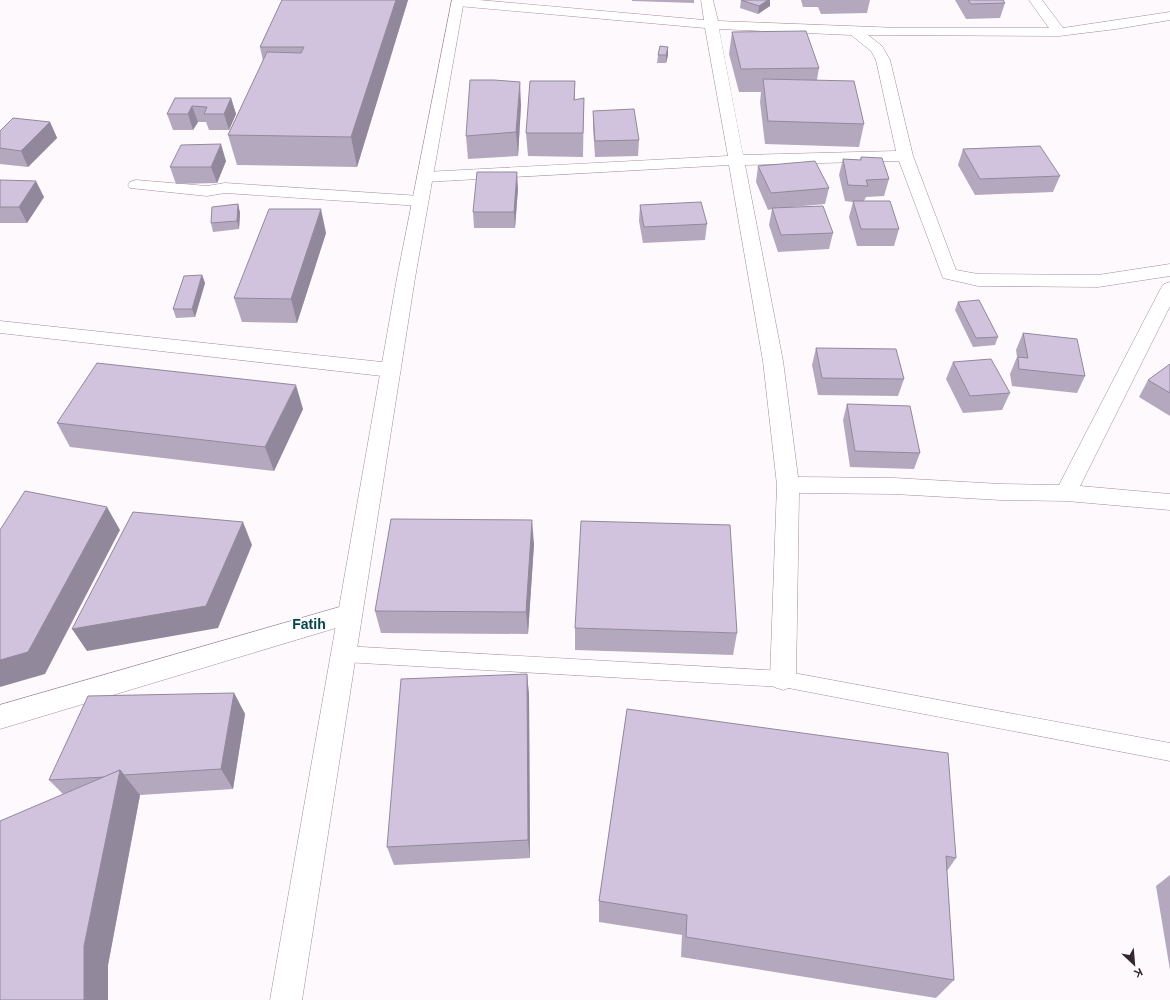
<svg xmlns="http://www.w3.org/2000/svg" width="1170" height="1000" viewBox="0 0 1170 1000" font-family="Arial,sans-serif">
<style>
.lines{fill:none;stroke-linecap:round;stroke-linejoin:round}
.service-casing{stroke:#a38b9c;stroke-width:1}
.minor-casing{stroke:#a38b9c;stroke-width:1}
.tertiary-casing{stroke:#a38b9c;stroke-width:1}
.service{fill:#fff;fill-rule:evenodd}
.minor{fill:#fff;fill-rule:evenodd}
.tertiary{fill:#fff;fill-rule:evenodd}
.wall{fill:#b4a8be}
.shaded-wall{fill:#92889b}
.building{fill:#d1c3dd;stroke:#92889b}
.labels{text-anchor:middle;stroke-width:4;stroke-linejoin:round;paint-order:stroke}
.district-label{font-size:14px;font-weight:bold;fill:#03474a;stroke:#fef9fd}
</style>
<rect width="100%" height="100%" fill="#fef9fd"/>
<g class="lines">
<g class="service-casing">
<path id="service" d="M344,646L783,671L1170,743V761L783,687L344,662L338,660L335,654L338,648Z"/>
</g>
<g class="minor-casing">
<g id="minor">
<path d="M453,0H479L704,20L701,0H713L718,21L900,28H1049L1029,0H1042L1063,28L1170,12V20L1116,29L1059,36L868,35L882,46L890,60L913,156L956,270L978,274L1098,275L1170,264V276L1098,287L978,286L943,278L899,161L745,165L783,361L798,477L894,478L1001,484L1059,485L1161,288L1164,284L1170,282V306L1080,486L1170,494V510L1066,501L1001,500L894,494L799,493L796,679L792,687L783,690L774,687L770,679L777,485L763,361L729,165L425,182L419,180L417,177L419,174L425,172L728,156L705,28L458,6L453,5L452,2ZM719,29L851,35L871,51L876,60L896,151L743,155Z"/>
<path d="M136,180L207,186L225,183L420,196L426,197L428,201L426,205L420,206L225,193L207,196L130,188L128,185L130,182Z"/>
<path d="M0,321L391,363L398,365L401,370L398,375L391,377L0,333Z"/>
<path d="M350,604L359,607L362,614L359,621L0,729V705Z"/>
</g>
</g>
<g class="tertiary-casing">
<path id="tertiary" d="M452,0H464L415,278L302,1000H270L397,278Z"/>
</g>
<use href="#service" class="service"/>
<use href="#minor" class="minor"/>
<use href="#tertiary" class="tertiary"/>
</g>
<g class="wall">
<path d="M282,0H408L357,167L237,165L228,135L263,61L260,47Z"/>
<path d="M632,0H694V3L632,1Z"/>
<path d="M741,0H770V6L758,14L740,8Z"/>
<path d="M801,0H870L867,13L821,14L818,7H803Z"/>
<path d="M955,0H1003L1005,3L1000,18L966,19Z"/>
<path d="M732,32L819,68L817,80L864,124L859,147L765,144L760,102L761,92H739L729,54Z"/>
<path d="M668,47V55L666,63H657L658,55Z"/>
<path d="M575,81V100L584,98L583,157L528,156L526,133Z"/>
<path d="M175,98H231L236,114L229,130H209L206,122H198L193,130H173L167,114Z"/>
<path d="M521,105L518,156L468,159L466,136Z"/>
<path d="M593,111L639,140L638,156L595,157L593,127Z"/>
<path d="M50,122L57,138L28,167L0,164V131Z"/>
<path d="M963,149L1060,176L1053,192L975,195L958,165Z"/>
<path d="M861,157L889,179L884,196L866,197L864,201L899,229L894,246H857L849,217L853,202L845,201L839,175L843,159L860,160Z"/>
<path d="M226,161L217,183L176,184L170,167Z"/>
<path d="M758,166L829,188L825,204L792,207L833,233L829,249L778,252L769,225L772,209L768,210L756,182Z"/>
<path d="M0,180L44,197L27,223H0Z"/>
<path d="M518,188L515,228H474L473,212Z"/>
<path d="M238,204L240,213L239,229L213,232L211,223Z"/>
<path d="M640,205L707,224L705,240L643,243L639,221Z"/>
<path d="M326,233L297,323L242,322L234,298Z"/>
<path d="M202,275L205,283L195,317L176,318L173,309Z"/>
<path d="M958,302L998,337L995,345L973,347L955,310Z"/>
<path d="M1023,333L1085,376L1077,393L1012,386L1010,374L1017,357L1016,350Z"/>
<path d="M816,348L904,379L898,396L818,395L812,365Z"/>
<path d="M953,362L1010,393L1002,410L963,413L946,379Z"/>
<path d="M1170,364V416L1139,397L1148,380Z"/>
<path d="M847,404L920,453L914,469L850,467L843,420Z"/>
<path d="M303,409L274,471L70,447L57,423Z"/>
<path d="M534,544L528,634L381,633L375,611Z"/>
<path d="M575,628L737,633L733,655L575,650Z"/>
<path d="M527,674L529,695L530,858L394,865L387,847Z"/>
<path d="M234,693L245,714L233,789L140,795L108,965L63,794L49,780Z"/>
<path d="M627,709L956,858L947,871L954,980L936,998L681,957L682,935L599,922V901Z"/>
<path d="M1170,875V970L1156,886Z"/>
</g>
<g class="shaded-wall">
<path d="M396,0H408L357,167L351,137Z"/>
<path d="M768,0H770V6L758,14L759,6Z"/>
<path d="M668,47V55L666,63V55Z"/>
<path d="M520,82L521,105L518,156L516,132Z"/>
<path d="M231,98L236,114L229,130L224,114Z"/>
<path d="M192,106L198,122L193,130L188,114Z"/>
<path d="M50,122L57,138L28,167L21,151Z"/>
<path d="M221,144L226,161L217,183L211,167Z"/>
<path d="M517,172L518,188L515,228L514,212Z"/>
<path d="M36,181L44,197L27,223L19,207Z"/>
<path d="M238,204L240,213L239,229L237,221Z"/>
<path d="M321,209L326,233L297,323L291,299Z"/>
<path d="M202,275L205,283L195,317L192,309Z"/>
<path d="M296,385L303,409L274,471L265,447Z"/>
<path d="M107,507L120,530L45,674L0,687V660Z"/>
<path d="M532,520L534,544L528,634L526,612Z"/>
<path d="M243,522L252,545L218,628L87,651L72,629Z"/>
<path d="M527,674L529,695L530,858L528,840Z"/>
<path d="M234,693L245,714L233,789L221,769Z"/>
<path d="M120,770L140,795L108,965V1000H84V946Z"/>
</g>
<g class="building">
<path d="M282,0H396L351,137L228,135L267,52L301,53L304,47H260Z"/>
<path d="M741,0H768L759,6Z"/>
<path d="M968,0H1003L1005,3L971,4Z"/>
<path d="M806,31L819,68L741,69L732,32Z"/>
<path d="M660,46L668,47L666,55H658Z"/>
<path d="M763,79L854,81L864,124L768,121Z"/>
<path d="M470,80H494L520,82L516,132L466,136Z"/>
<path d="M530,81H575L574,100L584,98L583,133H526Z"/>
<path d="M175,98H231L224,114H204L207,107L192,106L188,114H167Z"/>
<path d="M634,109L639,140L595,141L593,111Z"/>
<path d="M13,118L50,122L21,151L0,148V131Z"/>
<path d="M221,144L211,167H170L181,145Z"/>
<path d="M1040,146L1060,176L980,179L963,149Z"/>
<path d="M861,157L882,158L889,179L866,180L868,186L848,185L843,159L861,160Z"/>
<path d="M815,161L829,188L771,193L758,166Z"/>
<path d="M477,172H517L514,212H473Z"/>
<path d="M0,180L36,181L19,207H0Z"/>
<path d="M853,201H890L899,229H861Z"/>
<path d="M701,202L707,224L644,227L640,205Z"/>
<path d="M238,204L237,221L211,223L212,207Z"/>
<path d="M823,206L833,233L781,235L772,208Z"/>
<path d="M269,209H321L291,299L234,298Z"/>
<path d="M202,275L192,309H173L184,276Z"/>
<path d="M979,300L998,337L976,338L958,302Z"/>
<path d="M1023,333L1077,339L1085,376L1019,369L1018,357L1028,358Z"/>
<path d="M816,348L896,349L904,379L822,378Z"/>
<path d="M991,359L1010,393L970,396L953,362Z"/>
<path d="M97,363L296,385L265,447L57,423Z"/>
<path d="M1170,364V393L1148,380Z"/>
<path d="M847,404L910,406L920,453L855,451Z"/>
<path d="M25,491L107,507L28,652L0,660V530Z"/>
<path d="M133,512L243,522L206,606L72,629Z"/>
<path d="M391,519L532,520L526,612L375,611Z"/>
<path d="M581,521L730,525L737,633L575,628Z"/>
<path d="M527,674L528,840L387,847L401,679Z"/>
<path d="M234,693L221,769L124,775L120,770L105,777L49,780L88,696Z"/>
<path d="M627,709L948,753L956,858L946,856L954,980L686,937L687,915L599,901Z"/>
<path d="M120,770L84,946V1000H0V821Z"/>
</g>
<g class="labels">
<g class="district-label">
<text x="309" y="629">Fatih</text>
</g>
</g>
<g transform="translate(1134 964) rotate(154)" stroke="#fef9fd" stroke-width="3" paint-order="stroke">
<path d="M0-3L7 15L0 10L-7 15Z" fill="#322830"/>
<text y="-6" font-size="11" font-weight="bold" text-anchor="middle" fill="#322830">K</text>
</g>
</svg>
